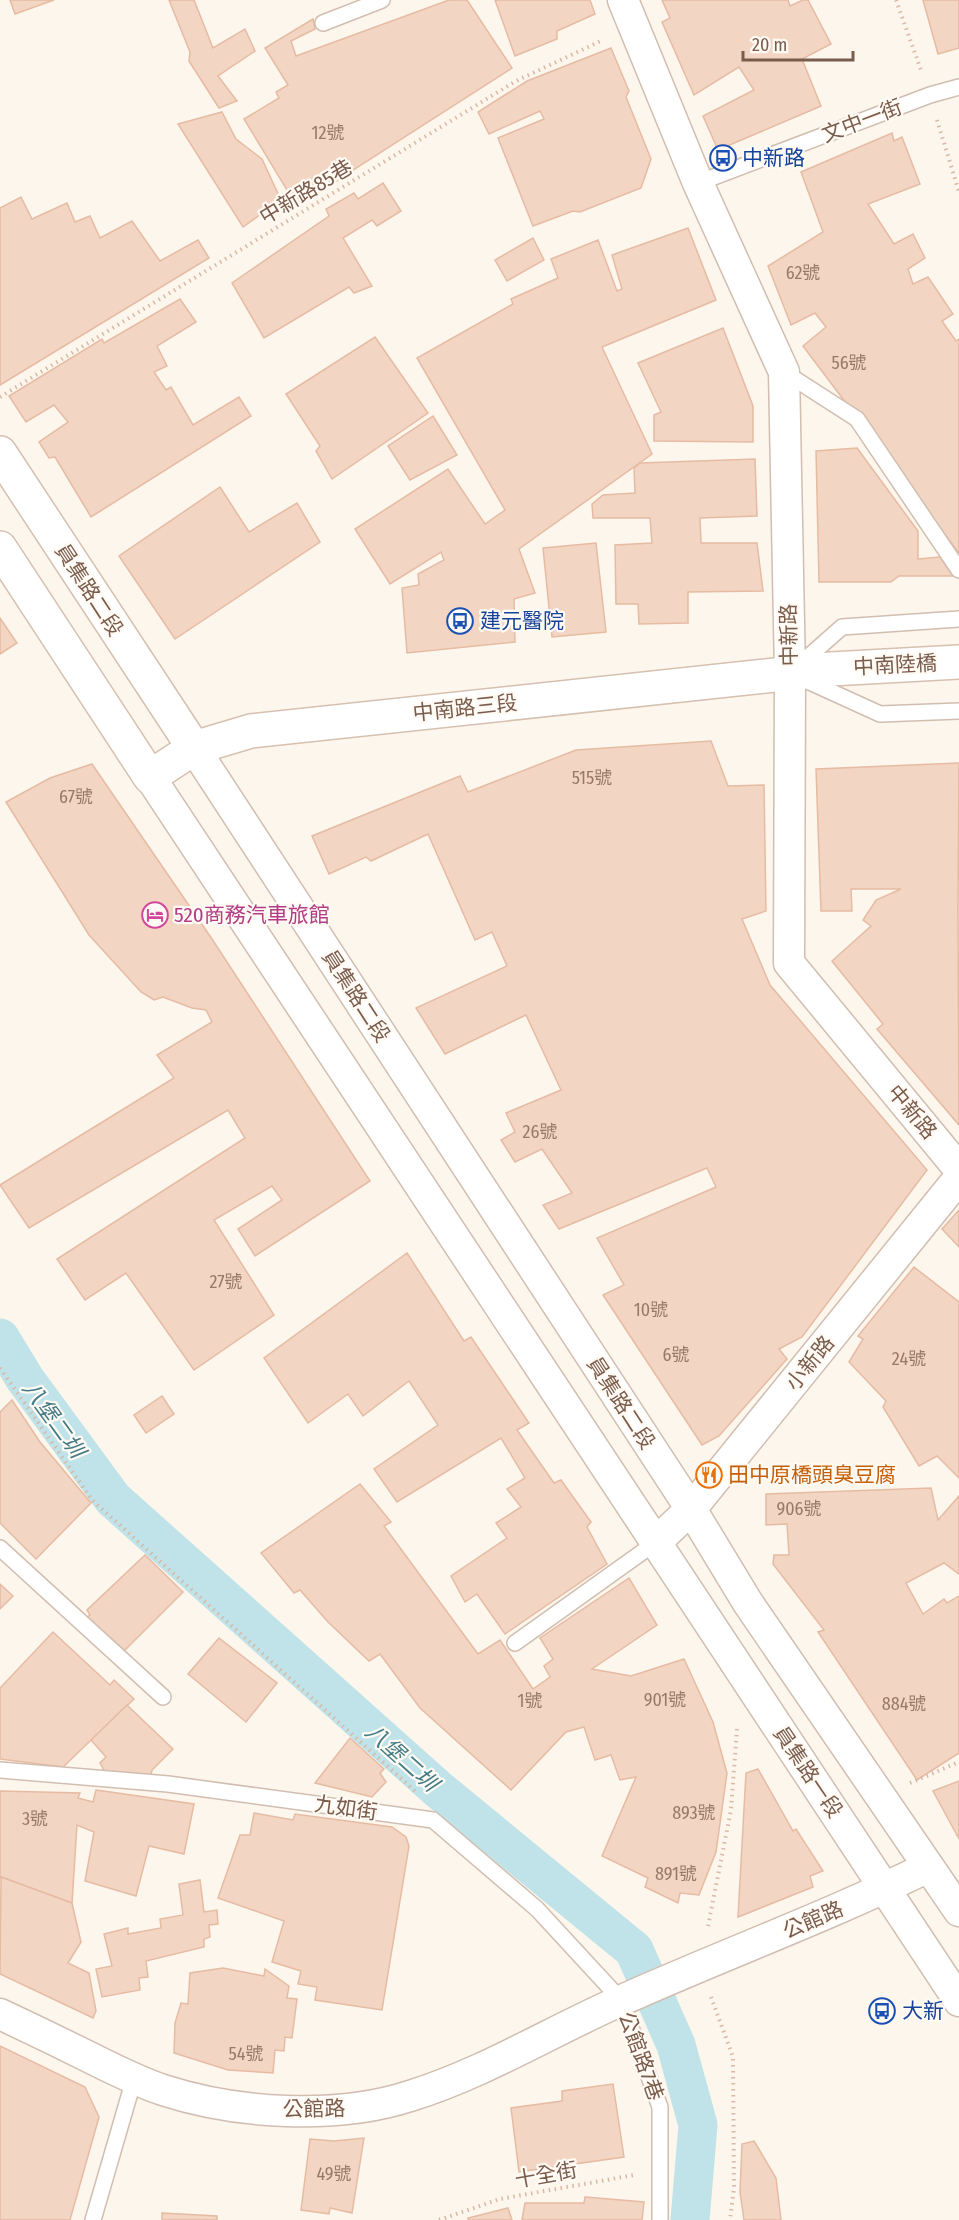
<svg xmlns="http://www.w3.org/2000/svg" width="959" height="2220" viewBox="0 0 959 2220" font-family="'Fira Sans Condensed','Noto Sans TC',sans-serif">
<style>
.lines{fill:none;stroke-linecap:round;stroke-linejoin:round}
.canal{stroke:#bfe3e8;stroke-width:39}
.building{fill:#f3d5c3;stroke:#e6bba3;stroke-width:1.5}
.lane-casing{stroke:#d1beb0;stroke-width:18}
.street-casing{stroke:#d1beb0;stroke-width:33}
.secondary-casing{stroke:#d6c0b0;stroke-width:36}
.path{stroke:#d9b8a5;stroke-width:4;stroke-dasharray:1.5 4.5;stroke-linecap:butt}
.lane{stroke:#fff;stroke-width:15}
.street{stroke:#fff;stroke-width:30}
.secondary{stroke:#fff;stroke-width:33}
.labels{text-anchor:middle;stroke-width:4.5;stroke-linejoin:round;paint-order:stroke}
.number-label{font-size:18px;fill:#987a6a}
.street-label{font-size:21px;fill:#7a5c4d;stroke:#fffaf3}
.transit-label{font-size:21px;fill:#164399;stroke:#fffaf3;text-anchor:start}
.hotel-label{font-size:21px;fill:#b23c85;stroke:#fffaf3;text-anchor:start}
.food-label{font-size:21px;fill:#c56008;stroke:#fffaf3;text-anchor:start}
.water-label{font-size:22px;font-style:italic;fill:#437c86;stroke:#fffaf3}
</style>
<rect width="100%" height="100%" fill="#fdf6ec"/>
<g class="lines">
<path class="canal" d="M0,1338L25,1379L113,1499L439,1790L634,1950L676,2045L698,2125L690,2220"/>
</g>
<g class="building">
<path d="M10,0H54L15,14Z"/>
<path d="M169,0H194L213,48L245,29L255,51L218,76L237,101L219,108L189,61L190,52Z"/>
<path d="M449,0H467L512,68L302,203L293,200L244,119L279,98L276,92L288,85L265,48L313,19L315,29L291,41L296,56Z"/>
<path d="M495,0H590L595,14L557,31V39L515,56Z"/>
<path d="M662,0H788L790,6L803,0H808L831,44L802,59L821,106L718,150L703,116L754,90L739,67L694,95L662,22L670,18Z"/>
<path d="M923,0H959V48L938,54Z"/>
<path d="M611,48L629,91L626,97L651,159L641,188L580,212L573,211L533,226L498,138L544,119L540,111L489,134L478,112L527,81Z"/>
<path d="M222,112L236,139L262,159L281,200L243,227L178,124Z"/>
<path d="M892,133L894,141L902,137L920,184L868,204L894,244L913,234L925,258L908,269L913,284L928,277L953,314L942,321L956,341L959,339V553L803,346L826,327L815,313L791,325L768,266L823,232L801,172Z"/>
<path d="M383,183L401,211L377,226L372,220L343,238L372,286L354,293L349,287L264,338L232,283L329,216L326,209L354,193L358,199Z"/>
<path d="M21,197L32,219L67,203L75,222L90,216L100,238L132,221L160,261L198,240L209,258L0,385V208Z"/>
<path d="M688,228L716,300L602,347L652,454L519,549L535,593L514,599L515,642L407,653L402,588L419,585L418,574L444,560L441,552L390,584L355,529L448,469L485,524L505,510L417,358L513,304L511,299L558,278L551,259L598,240L617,291L622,289L612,255Z"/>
<path d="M533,238L544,260L507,281L495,260Z"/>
<path d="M180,299L196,322L157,346L167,366L154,372L166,390L171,387L193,425L239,397L251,416L91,517L55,457L49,458L39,442L68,422L54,405L26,422L9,396L102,339L104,343Z"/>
<path d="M723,328L753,406V442L654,441V415L661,412L638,363Z"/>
<path d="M375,337L428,413L332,479L316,451L320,446L286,394Z"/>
<path d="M433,416L457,455L410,480L388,446Z"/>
<path d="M857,448L918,531V559L940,557L953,576H899L891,582H819L816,451Z"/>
<path d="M755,459L757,516L700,518L701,543H757L763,591L688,592V623L639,624L638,604H616L615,545L652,543L650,518H593L592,504L603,495L635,493L634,468L640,463Z"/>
<path d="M220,487L249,532L297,503L320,542L175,639L119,556Z"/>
<path d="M596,543L606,632L552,637L543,548Z"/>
<path d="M0,618L17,643L0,654Z"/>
<path d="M711,741L728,786L764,785L766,911L742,919L770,985L927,1170L802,1337L779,1349L787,1359L719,1436L702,1445L603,1295L624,1285L597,1238L716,1187L707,1168L559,1229L543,1205L572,1193L542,1149L515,1162L501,1140L515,1132L506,1113L561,1090L526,1015L445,1054L416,1008L507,966L492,932L475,940L428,834L371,861L366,857L329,874L312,836L460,776L468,792L576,750Z"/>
<path d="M959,763L958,909L959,1125L877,1029L883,1024L832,961L871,926L863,920L876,900L901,889H851L852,911H821L816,769Z"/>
<path d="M92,764L212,939L370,1181L255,1256L238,1229L282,1200L272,1186L214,1220L274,1315L194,1370L126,1273L85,1300L57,1259L245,1138L228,1110L29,1228L0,1185L174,1078L157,1055L212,1022L206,1010L192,1008L163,997L154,1000L141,992L89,935L6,802L50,778Z"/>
<path d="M959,1210V1247L942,1229Z"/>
<path d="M407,1253L464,1341L471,1337L529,1423L517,1430L554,1483L561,1480L591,1522L587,1527L607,1564L505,1634L477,1594L465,1602L451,1576L507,1538L496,1523L521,1507L507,1489L525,1478L501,1438L397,1502L374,1469L438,1425L409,1381L363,1416L348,1394L308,1423L264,1358Z"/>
<path d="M914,1267L959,1302V1478L937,1456L919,1466L883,1407L886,1401L849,1362L863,1339L858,1336Z"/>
<path d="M162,1396L174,1414L146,1433L134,1415Z"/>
<path d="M12,1400L40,1442L91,1503L36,1559L0,1523V1412Z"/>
<path d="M360,1484L391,1522L384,1526L478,1654L500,1640L533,1689L550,1677L544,1666L553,1659L540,1638L629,1578L657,1625L592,1669L631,1676L684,1659L713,1722L727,1773L716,1852L699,1895L680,1893L678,1903L645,1887L648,1878L602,1856L636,1777L620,1780L611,1755L595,1760L584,1727L566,1732L511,1790L420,1708L380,1654L369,1661L328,1622L300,1590L294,1593L261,1553Z"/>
<path d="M931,1488L938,1520L959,1496V1574L944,1563L906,1583L923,1614L944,1599L947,1603L959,1596V1753L917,1780L818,1632L824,1630L773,1564L774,1555H789L787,1524L766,1525V1494Z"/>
<path d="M145,1555L183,1592L122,1653L85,1619L90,1615L87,1610Z"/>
<path d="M0,1584L13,1596L0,1609Z"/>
<path d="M53,1632L110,1685L114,1680L134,1699L63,1767L0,1759V1688Z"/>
<path d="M219,1638L277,1683L246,1722L188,1674Z"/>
<path d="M127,1705L173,1749L152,1770L151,1775L105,1772L100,1763L106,1757L91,1740Z"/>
<path d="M350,1738L384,1769L380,1773L386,1782L372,1797L315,1783Z"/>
<path d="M758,1769L793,1831L796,1829L823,1871L810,1876L813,1887L738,1917L746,1773Z"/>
<path d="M959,1781V1839L933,1791Z"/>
<path d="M96,1790L194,1804L184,1854L149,1846L136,1896L85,1881L94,1832L77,1825L72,1903L1,1877L0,1879V1791L80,1793L78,1798L93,1802Z"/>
<path d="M254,1813L293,1820L295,1814L392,1827L406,1837L409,1846L382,2010L315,2000L317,1987L298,1984L301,1971L272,1962L284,1921L218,1898L240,1835H250Z"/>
<path d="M1,1877L72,1903L81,1942L68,1963L89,1973L96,2011L93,2018L0,1974Z"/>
<path d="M200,1880L204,1912L217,1910L218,1924L209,1925L210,1937L204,1939V1947L146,1961L148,1977L139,1978L140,1990L102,1997L96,1969L112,1966L104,1934L128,1928V1934L161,1928L160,1919L183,1915L179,1884Z"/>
<path d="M223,1968L264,1976L265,1969L289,1986L287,1998L297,1999L292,2038L285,2037L284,2051L275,2050L273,2073L228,2070L174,2053L175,2023L181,2003L188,2004L190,1973Z"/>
<path d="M0,2046L85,2087L99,2117L70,2220H0Z"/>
<path d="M613,2084L624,2157L519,2172L511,2108L562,2101V2091Z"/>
<path d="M364,2138L352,2213L330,2208L329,2214L301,2210L310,2139L334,2141Z"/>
<path d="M754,2141L776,2178L781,2220H744L740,2192L742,2144Z"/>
<path d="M585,2197L644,2202L642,2220H522L525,2203H584Z"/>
<path d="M508,2208L512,2220H468V2218Z"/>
<path d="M162,2213L217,2216V2220H162Z"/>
</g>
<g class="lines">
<g class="lane-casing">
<g id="lane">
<path d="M323,23L382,0"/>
<path d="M698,183L930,95L959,87"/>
<path d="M784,372L857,419L959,570"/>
<path d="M959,619L842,627L790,673L880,714L959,711"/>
<path d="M0,1548L163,1697"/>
<path d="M515,1643L655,1543"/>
<path d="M0,1770L168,1784L433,1820L537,1909L621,2000L660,2107V2220"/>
<path d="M93,2220L134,2079"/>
</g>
</g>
<g class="street-casing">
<g id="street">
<path d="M623,0L698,183L784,372L790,673L789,963L959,1169"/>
<path d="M194,748L691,1509L748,1603L959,1911"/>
<path d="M150,777L959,2001"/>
<path d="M655,1543L691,1509L959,1178"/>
<path d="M0,2014C32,2029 63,2044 95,2060C117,2071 139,2082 163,2090C237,2114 336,2120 410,2096C484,2073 550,2032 620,2001C722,1955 827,1917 928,1867"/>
</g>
</g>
<g class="secondary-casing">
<g id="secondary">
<path d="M0,453L194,748"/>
<path d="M0,548L150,777L194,748L251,731L831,669L959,662"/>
</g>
</g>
<g class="path">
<path d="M896,0L921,70"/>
<path d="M937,120L959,192"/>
<path d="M0,397L516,81L603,40"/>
<path d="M0,1368L92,1500L415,1791"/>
<path d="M910,1783L959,1762"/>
<path d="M708,1926L731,1810L737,1729"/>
<path d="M711,1997L733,2057L734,2188L730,2220"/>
<path d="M439,2220L500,2199L634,2175"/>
</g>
<use href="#lane" class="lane"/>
<use href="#street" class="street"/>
<use href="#secondary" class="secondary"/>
</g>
<defs>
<g id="bus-ring" transform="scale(1.35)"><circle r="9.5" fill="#fffaf3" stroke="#1a4fb4" stroke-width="1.5"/><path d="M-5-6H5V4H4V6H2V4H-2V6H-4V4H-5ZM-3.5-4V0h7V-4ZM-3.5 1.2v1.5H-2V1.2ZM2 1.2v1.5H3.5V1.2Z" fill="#1a4fb4"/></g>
<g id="hotel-ring" transform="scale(1.35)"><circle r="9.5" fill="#fffaf3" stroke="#d1479c" stroke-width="1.5"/><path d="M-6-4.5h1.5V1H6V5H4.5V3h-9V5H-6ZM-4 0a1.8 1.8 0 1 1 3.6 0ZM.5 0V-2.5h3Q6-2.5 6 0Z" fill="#d1479c"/></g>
<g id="restaurant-ring" transform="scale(1.35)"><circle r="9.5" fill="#fffaf3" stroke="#e8710a" stroke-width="1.5"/><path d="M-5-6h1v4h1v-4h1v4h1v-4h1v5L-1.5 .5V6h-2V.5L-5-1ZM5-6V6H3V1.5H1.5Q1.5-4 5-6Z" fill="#e8710a"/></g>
</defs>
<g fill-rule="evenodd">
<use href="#bus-ring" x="723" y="158"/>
<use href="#bus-ring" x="460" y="621"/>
<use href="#hotel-ring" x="155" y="915"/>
<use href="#restaurant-ring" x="709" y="1475"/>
<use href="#bus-ring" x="882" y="2011"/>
</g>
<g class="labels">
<g class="number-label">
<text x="328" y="139">12號</text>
<text x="803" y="279">62號</text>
<text x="849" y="369">56號</text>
<text x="592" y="784">515號</text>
<text x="76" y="803">67號</text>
<text x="540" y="1138">26號</text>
<text x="226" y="1288">27號</text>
<text x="651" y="1316">10號</text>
<text x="676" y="1361">6號</text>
<text x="909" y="1365">24號</text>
<text x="799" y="1515">906號</text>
<text x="665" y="1706">901號</text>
<text x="530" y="1707">1號</text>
<text x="904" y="1710">884號</text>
<text x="694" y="1819">893號</text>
<text x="35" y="1825">3號</text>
<text x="676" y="1880">891號</text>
<text x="246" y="2060">54號</text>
<text x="334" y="2180">49號</text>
</g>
<g class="street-label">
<text transform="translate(862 121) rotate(-21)" y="7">文中一街</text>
<text transform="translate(306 192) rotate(-31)" y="7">中新路85巷</text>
<text transform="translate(89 590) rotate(57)" y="7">員集路二段</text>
<text transform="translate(789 635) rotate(-91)" y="7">中新路</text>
<text transform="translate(895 665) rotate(-3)" y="7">中南陸橋</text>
<text transform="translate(465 708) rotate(-6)" y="7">中南路三段</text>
<text transform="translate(356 996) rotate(57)" y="7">員集路二段</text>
<text transform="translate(912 1112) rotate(50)" y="7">中新路</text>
<text transform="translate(810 1363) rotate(-51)" y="7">小新路</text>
<text transform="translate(621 1403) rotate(57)" y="7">員集路二段</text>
<text transform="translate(808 1772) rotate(56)" y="7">員集路一段</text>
<text transform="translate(346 1808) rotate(8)" y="7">九如街</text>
<text transform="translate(813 1920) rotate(-23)" y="7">公館路</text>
<text transform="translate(641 2056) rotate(70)" y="7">公館路7巷</text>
<text transform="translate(314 2109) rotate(-1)" y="7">公館路</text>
<text transform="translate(546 2175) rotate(-10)" y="7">十全街</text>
</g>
<g class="transit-label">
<text x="742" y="165">中新路</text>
<text x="480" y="628">建元醫院</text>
<text x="902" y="2018">大新</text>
</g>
<g class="hotel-label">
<text x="174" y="922">520商務汽車旅館</text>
</g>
<g class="food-label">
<text x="728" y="1482">田中原橋頭臭豆腐</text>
</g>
<g class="water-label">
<text transform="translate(54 1419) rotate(54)" y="8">八堡二圳</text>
<text transform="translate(402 1757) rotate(42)" y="8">八堡二圳</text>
</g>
</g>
<path d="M743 51v9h110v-9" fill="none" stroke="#7a5c4d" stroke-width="3"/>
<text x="752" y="51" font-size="18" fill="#7a5c4d" stroke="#fffaf3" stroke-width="4.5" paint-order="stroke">20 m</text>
</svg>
